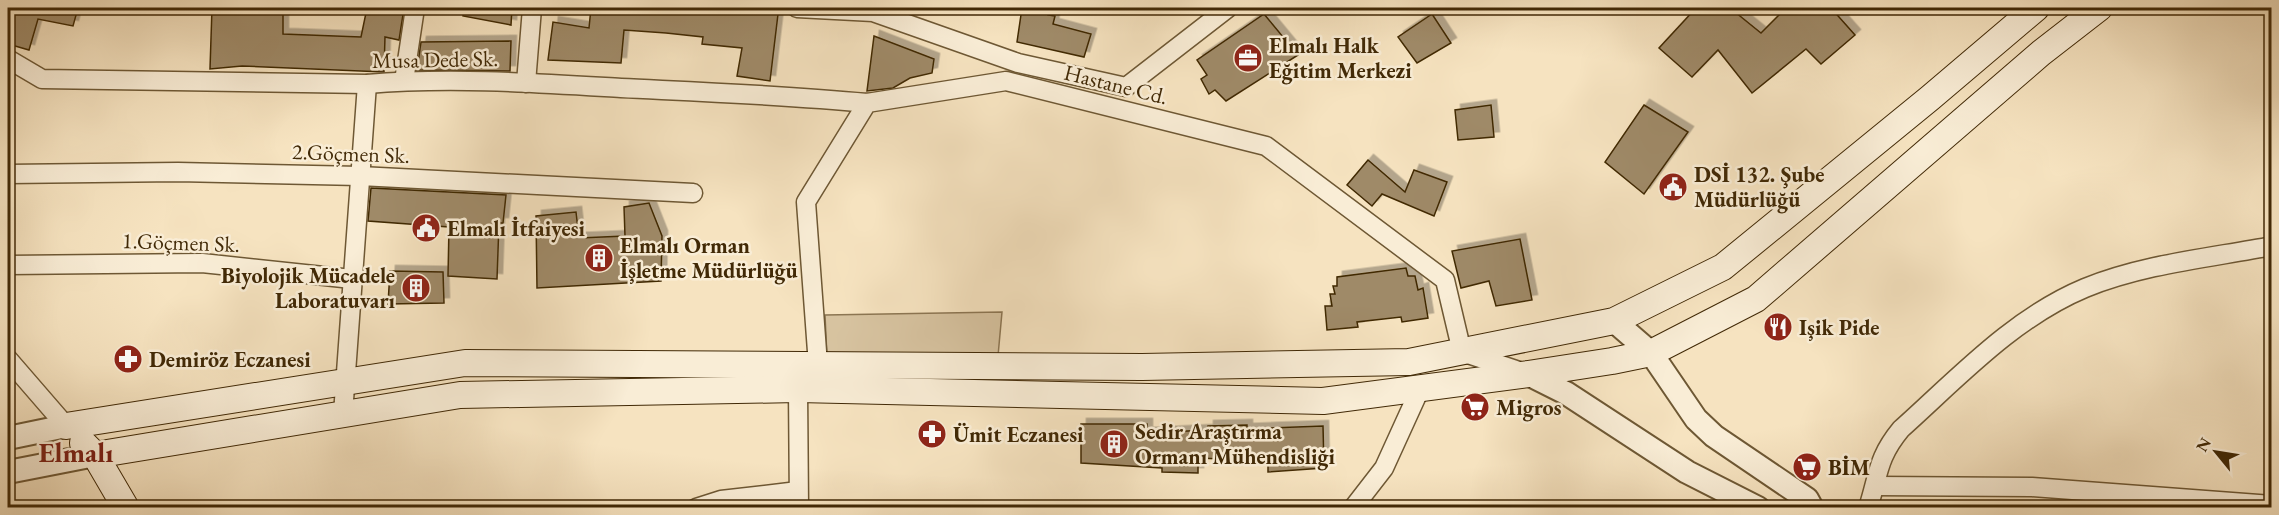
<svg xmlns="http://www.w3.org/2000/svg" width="2279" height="515" viewBox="0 0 2279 515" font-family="'EB Garamond',serif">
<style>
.green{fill:#d7c3a0;stroke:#8c7653;stroke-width:1.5}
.building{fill:#9f8a67;stroke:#412906;stroke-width:1.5;filter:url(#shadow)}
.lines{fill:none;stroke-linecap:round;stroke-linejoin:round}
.minor-casing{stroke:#6e5834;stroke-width:21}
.tertiary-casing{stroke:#6e5834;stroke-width:26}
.secondary-casing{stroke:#412906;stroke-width:28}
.minor{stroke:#f9edd6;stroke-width:18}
.tertiary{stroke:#f9edd6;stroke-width:22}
.secondary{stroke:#f9edd6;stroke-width:26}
.labels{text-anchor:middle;stroke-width:5;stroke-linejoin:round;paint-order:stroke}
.poi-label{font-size:22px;font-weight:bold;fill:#412906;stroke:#f9edd6;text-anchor:start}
.street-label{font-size:22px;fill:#412906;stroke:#f9edd6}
.district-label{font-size:28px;font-weight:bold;fill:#7a1f14;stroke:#f9edd6}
</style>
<defs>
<filter id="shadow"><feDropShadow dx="5.5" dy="-5.5" stdDeviation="0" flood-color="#0004"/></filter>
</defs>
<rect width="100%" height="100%" fill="#f6e3c0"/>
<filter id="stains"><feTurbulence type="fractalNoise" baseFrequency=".00333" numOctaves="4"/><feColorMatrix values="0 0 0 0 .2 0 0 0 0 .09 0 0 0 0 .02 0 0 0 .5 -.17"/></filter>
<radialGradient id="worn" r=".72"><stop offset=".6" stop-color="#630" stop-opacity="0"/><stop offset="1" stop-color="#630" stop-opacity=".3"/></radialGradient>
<path class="green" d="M1002,312L998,356L827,357L825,315Z"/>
<g class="building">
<path d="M8,8H78L73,26L38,19L29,50L8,44Z"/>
<path d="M212,8H283V34L361,37L367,8H404L399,40L385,37L384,72L242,66L210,69Z"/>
<path d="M464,8H512L511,25L463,16Z"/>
<path d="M591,8H703L744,13L778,14L770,81L737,76L742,48L702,44L703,37L666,33L624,30L621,63L548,60L553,22L589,28Z"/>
<path d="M1022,8H1050L1048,15L1055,16L1053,24L1091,34L1084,57L1017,42Z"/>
<path d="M1696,8H1730L1761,33L1786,8H1831L1855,35L1821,64L1806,49L1752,93L1718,50L1692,77L1659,48Z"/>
<path d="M1264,14L1298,55L1226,101L1215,90L1209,94L1201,79L1207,75L1197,60Z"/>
<path d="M1432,14L1451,43L1417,63L1398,37Z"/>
<path d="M874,36L934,59L932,73L910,78L893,88L867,91Z"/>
<path d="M511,41L510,71L417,70L421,42Z"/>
<path d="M1491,105L1494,137L1458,140L1455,110Z"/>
<path d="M1644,105L1688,132L1644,194L1605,162Z"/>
<path d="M1368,160L1405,192L1414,170L1447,182L1434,216L1382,194L1372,206L1347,185Z"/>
<path d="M371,188L506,195L503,223H499L497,279L448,276L449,227L368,221Z"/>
<path d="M649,203L662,236L661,281L537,288L536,216L576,212L579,238L625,236L624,207Z"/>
<path d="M1520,239L1532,300L1496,306L1489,281L1461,288L1452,251Z"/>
<path d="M1406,268L1408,276H1415L1418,290L1423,288L1428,318L1402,322L1401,317L1357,322L1358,327L1327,330L1325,306H1332L1330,294H1335L1333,286H1337V277Z"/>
<path d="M390,271L443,272L444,303L388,304Z"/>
<path d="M1081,424H1147V433L1208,430V426L1247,425V429L1323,426L1324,468L1268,472V461L1198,458V473L1162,472V468L1081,463Z"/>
</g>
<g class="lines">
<g class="minor-casing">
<g id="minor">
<path d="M797,8L873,12L1018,63L1126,87L1228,8"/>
<path d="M8,59L42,79L367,84C451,77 537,83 621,88C703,92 785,95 867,103"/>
<path d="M404,81L415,8"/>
<path d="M526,83L532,8"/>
<path d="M8,174L178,172L360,176L693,193"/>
<path d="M8,265L202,263L352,279"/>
<path d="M8,359L66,426"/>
<path d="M818,365L806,202L867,103L1006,81L1266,146L1445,280L1462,352L1522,372"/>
<path d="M798,389L799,508"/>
<path d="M343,414L367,84"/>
<path d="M1875,486L2032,487L2272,505"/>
<path d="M696,508L721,500L798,491"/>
<path d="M1353,508L1384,468L1420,389"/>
<path d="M1868,508C1879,474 1877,458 1901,429C1958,378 2013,318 2085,288C2144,264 2209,258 2272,246"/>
</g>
</g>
<g class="tertiary-casing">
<g id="tertiary">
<path d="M1614,321L1651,353L1696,419L1714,436L1807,499L1812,508"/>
<path d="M1528,374L1566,393L1687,472L1758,508"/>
<path d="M8,438L66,426"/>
<path d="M8,472L95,455"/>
</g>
</g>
<g class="secondary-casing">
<g id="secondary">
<path d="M66,426L465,363L1142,367L1409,362L1614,321L1723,267L1930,98L2036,8"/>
<path d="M83,443L95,455L126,508"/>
<path d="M95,455L460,395L798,389L1323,401L1528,374L1612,361L1651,353L1756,299L2041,53L2099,8"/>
</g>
</g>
<use href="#minor" class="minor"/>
<use href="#tertiary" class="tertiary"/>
<use href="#secondary" class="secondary"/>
</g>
<defs>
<g id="office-disc" transform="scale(1.5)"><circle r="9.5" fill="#8f2418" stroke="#f9edd6"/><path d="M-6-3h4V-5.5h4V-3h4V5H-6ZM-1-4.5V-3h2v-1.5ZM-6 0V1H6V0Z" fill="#fff"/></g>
<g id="civic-disc" transform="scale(1.5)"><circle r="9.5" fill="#8f2418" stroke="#f9edd6"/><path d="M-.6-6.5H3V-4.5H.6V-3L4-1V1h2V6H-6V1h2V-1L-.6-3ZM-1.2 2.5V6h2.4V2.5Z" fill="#fff"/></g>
<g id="building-disc" transform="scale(1.5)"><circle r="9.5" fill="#8f2418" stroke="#f9edd6"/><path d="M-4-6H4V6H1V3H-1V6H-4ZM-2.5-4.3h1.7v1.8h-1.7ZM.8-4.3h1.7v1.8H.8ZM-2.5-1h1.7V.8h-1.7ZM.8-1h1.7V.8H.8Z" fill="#fff"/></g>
<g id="restaurant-disc" transform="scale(1.5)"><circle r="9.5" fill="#8f2418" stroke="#f9edd6"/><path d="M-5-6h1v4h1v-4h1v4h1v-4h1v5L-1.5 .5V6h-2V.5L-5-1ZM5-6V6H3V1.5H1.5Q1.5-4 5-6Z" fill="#fff"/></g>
<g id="pharmacy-disc" transform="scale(1.5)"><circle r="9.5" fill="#8f2418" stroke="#f9edd6"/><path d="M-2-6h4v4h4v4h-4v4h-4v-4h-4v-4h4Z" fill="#fff"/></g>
<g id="supermarket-disc" transform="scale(1.5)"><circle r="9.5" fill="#8f2418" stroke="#f9edd6"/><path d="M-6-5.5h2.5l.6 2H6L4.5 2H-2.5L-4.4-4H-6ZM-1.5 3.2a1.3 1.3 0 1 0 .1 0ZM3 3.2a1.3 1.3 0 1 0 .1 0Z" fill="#fff"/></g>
</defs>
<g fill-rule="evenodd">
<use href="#office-disc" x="1248" y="58"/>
<use href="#civic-disc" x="1673" y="187"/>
<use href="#civic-disc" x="426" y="228"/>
<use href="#building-disc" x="599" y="258"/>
<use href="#building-disc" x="416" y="288"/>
<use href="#restaurant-disc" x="1778" y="327"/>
<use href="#pharmacy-disc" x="128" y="359"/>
<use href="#supermarket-disc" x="1475" y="407"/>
<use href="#pharmacy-disc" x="932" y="434"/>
<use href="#building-disc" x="1114" y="444"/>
<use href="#supermarket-disc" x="1807" y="467"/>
</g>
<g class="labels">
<g class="poi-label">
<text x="1269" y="53">Elmalı Halk<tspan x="1269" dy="25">Eğitim Merkezi</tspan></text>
<text x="1694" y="182">DSİ 132. Şube<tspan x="1694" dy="25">Müdürlüğü</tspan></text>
<text x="447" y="236">Elmalı İtfaiyesi</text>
<text x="620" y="253">Elmalı Orman<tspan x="620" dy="25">İşletme Müdürlüğü</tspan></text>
<text x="395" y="283" text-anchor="end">Biyolojik Mücadele<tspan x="395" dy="25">Laboratuvarı</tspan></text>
<text x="1799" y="335">Işik Pide</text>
<text x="149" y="367">Demiröz Eczanesi</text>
<text x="1496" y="415">Migros</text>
<text x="1135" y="439">Sedir Araştırma<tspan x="1135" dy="25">Ormanı Mühendisliği</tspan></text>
<text x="953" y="442">Ümit Eczanesi</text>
<text x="1828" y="475">BİM</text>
</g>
<g class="street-label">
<text transform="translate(435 59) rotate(-1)" y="8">Musa Dede Sk.</text>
<text transform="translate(1116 84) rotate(14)" y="8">Hastane Cd.</text>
<text transform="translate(351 153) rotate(2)" y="8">2.Göçmen Sk.</text>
<text transform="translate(181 242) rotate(2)" y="8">1.Göçmen Sk.</text>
</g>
<g class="district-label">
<text x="76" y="462">Elmalı</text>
</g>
</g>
<rect width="2279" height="515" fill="none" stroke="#f6e3c0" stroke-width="30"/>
<rect x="9" y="9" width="2261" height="497" fill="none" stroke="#412906" stroke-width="3"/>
<rect x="15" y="15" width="2249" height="485" fill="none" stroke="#412906" stroke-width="1.5"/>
<g transform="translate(2216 452) rotate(300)" stroke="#f9edd6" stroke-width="4.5" paint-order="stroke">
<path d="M0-4.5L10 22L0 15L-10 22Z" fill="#412906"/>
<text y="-9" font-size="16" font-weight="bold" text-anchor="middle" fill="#412906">N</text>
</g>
<rect width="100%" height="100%" filter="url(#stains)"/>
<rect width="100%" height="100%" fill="url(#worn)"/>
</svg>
